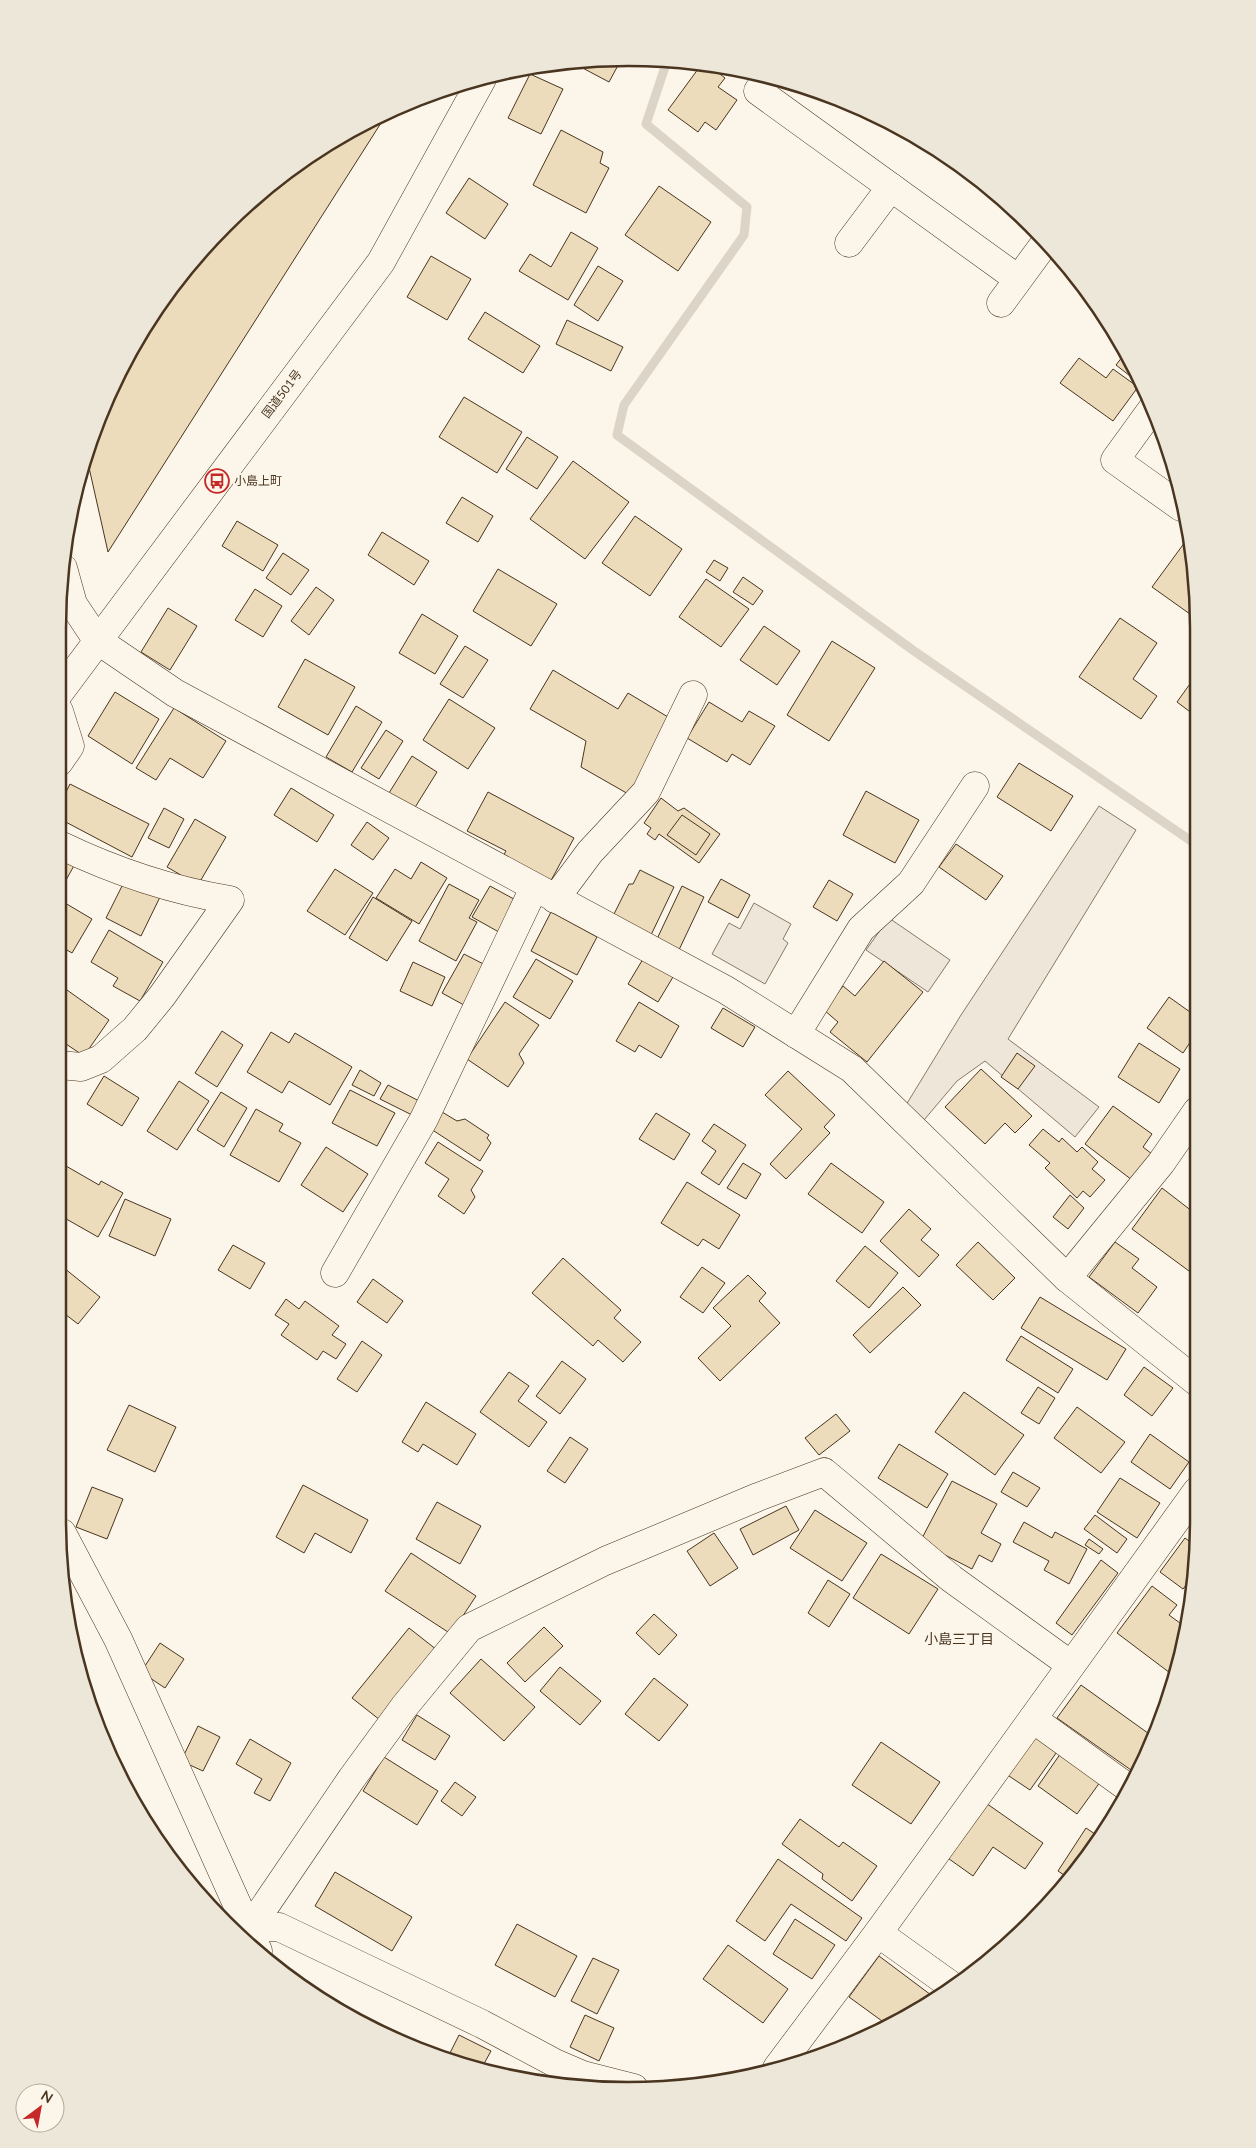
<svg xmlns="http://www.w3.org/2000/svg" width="1256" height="2148" viewBox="0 0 1256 2148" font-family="Lato,'Noto Sans JP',sans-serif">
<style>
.green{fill:#ede6d9;stroke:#887966}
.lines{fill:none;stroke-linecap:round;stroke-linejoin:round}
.stream{stroke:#dcd4c6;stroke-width:9}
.building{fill:#ecdcbc;stroke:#4a3520}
.minor-casing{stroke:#4a3520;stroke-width:29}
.highway-casing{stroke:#4a3520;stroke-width:29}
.minor{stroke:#fbf6e9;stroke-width:28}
.highway{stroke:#fbf6e9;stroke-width:28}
.labels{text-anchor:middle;stroke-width:4;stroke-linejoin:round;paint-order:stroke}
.street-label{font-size:12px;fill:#4a3520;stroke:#fbf6e9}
.poi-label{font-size:12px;fill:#4a3520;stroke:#fbf6e9;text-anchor:start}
.neighbourhood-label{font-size:14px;fill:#4a3520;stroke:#fbf6e9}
.rim{fill:none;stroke:#4a3520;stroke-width:2.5}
</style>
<rect width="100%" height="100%" fill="#fbf6e9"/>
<g class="green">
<path d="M1099,806L1136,830L1008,1039L1099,1107L1075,1137L985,1061L957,1081L924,1120L906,1105L961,1015Z"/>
<path d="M754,903L791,924L783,939L788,943L765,984L712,954L729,923L740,929Z"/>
<path d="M889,918L950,960L928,992L866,950Z"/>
</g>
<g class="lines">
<path class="stream" d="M667,61L646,124L747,207L744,235L624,405L617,435L914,651L1197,845"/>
</g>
<g class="building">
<path d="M622,58L609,82L575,64L576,63Z"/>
<path d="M701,65H708L725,78L718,87L737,100L716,130L705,122L698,132L668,110Z"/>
<path d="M530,74L563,89L541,134L508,118Z"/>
<path d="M388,112L108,552L86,454L88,444L153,311L224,225L311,154Z"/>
<path d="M561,130L603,152L600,163L609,168L586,213L533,185Z"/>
<path d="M469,178L508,204L485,239L446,213Z"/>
<path d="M659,186L711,222L678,271L625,235Z"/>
<path d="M571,232L598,248L568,300L519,271L530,254L551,267Z"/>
<path d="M431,256L471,279L447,320L407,297Z"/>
<path d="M598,266L623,281L598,321L574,305Z"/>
<path d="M485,312L540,346L523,373L468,339Z"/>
<path d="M567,320L623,347L611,371L556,344Z"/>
<path d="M1126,352L1140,382L1139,383L1116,365Z"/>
<path d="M1079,358L1106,378L1113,369L1138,387L1113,421L1060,383Z"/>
<path d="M464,397L522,432L497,473L439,437Z"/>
<path d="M527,437L558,457L537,489L506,469Z"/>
<path d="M573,461L629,502L585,559L530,519Z"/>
<path d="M462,497L493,516L478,542L446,523Z"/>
<path d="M635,516L682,549L650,596L602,563Z"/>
<path d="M237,521L278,545L263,571L222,546Z"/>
<path d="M382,532L429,561L414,585L368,555Z"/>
<path d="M1185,542L1188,545L1197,590V619L1152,587Z"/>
<path d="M283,553L309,570L291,595L266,578Z"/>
<path d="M714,560L728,568L720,581L706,572Z"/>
<path d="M498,569L557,604L531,646L473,611Z"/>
<path d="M743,577L763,591L753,605L733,592Z"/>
<path d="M706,579L749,609L721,647L679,617Z"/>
<path d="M316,587L334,600L309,635L291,621Z"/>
<path d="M255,589L282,606L263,637L235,620Z"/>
<path d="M168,608L197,626L170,670L141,652Z"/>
<path d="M422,614L458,636L435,674L399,653Z"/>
<path d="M1120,618L1157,643L1133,679L1157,696L1141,719L1079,677Z"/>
<path d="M764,626L800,651L777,685L740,660Z"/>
<path d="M832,641L875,668L829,741L787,715Z"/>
<path d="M465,646L488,660L463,698L440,684Z"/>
<path d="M305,659L355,687L328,735L278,707Z"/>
<path d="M553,670L618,709L628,693L673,720L630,795L581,767L586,741L530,709Z"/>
<path d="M1197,674V717L1177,702Z"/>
<path d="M115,692L159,719L132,764L88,736Z"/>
<path d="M449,699L495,728L468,769L423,740Z"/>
<path d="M709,702L742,722L749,711L775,726L750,765L732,754L727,762L687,738Z"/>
<path d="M356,706L382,722L352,772L326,757Z"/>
<path d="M174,708L226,741L203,778L170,758L156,780L136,768Z"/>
<path d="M386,730L403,741L379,779L361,768Z"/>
<path d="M412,756L437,772L414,809L389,793Z"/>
<path d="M1019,763L1073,796L1051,831L997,797Z"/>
<path d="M70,784L149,824L132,857L60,819V804Z"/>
<path d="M291,788L334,815L317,842L274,815Z"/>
<path d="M866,791L919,820L895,863L843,835Z"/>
<path d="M488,792L574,838L548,886L501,860L506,851L467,831Z"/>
<path d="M661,798L678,811L684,808L720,834L699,863L659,834L655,840L647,834L651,828L644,823Z"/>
<path d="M164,808L184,819L169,848L148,838Z"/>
<path d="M682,815L710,834L696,855L667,835Z"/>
<path d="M195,819L226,837L198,885L167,867Z"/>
<path d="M367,822L389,838L373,860L351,845Z"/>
<path d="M956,844L1003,876L986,900L939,867Z"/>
<path d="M60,853L76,862L60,891Z"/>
<path d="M421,862L447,878L419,924L376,898L395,869L411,879Z"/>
<path d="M335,869L373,893L345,935L307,911Z"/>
<path d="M640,870L674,887L651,935L613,916L629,884H633Z"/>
<path d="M721,879L750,895L738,918L708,902Z"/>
<path d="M125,880L160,897L141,936L106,918Z"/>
<path d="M829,880L853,894L837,921L813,907Z"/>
<path d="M449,884L479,900L469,918L477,922L456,961L419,941Z"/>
<path d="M490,886L523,904L506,936L472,917Z"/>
<path d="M682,886L704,897L678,952L656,941Z"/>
<path d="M373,897L412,921L387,961L349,938Z"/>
<path d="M60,900L92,919L72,953L60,946Z"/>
<path d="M551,912L597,937L577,975L531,951Z"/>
<path d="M109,930L163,962L140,1001L113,986L118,978L91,962Z"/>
<path d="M464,954L495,970L473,1010L442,993Z"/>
<path d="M536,959L573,981L550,1019L513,997Z"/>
<path d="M643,959L673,977L658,1002L628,984Z"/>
<path d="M884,961L923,992L867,1062L830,1032L838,1022L824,1010L843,986L855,996Z"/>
<path d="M413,962L445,977L432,1006L400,991Z"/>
<path d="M67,990L109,1020L84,1056L60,1040V1000Z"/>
<path d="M1169,997L1197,1017V1046L1191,1041L1183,1053L1147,1028Z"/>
<path d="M505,1002L539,1025L519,1054L524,1063L508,1087L467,1059Z"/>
<path d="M639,1002L679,1026L661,1058L639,1045L635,1052L616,1041Z"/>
<path d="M723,1008L755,1027L743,1047L711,1028Z"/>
<path d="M222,1031L243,1045L217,1087L195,1073Z"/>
<path d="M271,1032L289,1043L295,1033L352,1067L330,1105L289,1081L282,1093L247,1072Z"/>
<path d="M1139,1043L1180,1069L1159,1103L1118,1077Z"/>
<path d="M1017,1053L1035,1066L1018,1089L1001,1077Z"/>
<path d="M981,1069L1032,1116L1015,1133L1005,1123L985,1144L945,1107Z"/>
<path d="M360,1070L381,1083L374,1096L352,1085Z"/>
<path d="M788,1071L835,1115L824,1127L830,1133L786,1179L770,1164L802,1129L765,1095Z"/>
<path d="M104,1076L139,1098L122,1126L87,1104Z"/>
<path d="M179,1081L209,1101L177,1150L147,1131Z"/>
<path d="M388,1085L425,1104L418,1118L380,1099Z"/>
<path d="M350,1090L395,1113L377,1146L332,1123Z"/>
<path d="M221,1092L247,1108L224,1147L197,1130Z"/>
<path d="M1113,1106L1152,1134L1143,1147L1152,1154L1132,1180L1085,1144Z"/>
<path d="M256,1109L283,1124L279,1131L301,1143L279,1182L230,1155Z"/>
<path d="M442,1112L457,1121L465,1119L489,1135L487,1138L491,1143L480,1161L431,1129Z"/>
<path d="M656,1113L690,1134L674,1160L639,1139Z"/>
<path d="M714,1124L746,1145L719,1185L701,1173L716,1151L702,1141Z"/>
<path d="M1043,1129L1059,1142L1062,1138L1077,1152L1082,1147L1098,1162L1092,1169L1105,1180L1090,1197L1083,1191L1077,1198L1045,1168L1050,1163L1029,1145Z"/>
<path d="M438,1142L483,1171L471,1190L475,1197L464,1214L438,1196L449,1179L425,1163Z"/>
<path d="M326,1147L368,1174L343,1212L301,1185Z"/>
<path d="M743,1163L761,1174L746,1199L727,1188Z"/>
<path d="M831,1163L884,1202L862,1233L808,1194Z"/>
<path d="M66,1166L99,1185L101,1181L123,1193L98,1237L61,1216V1175Z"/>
<path d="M687,1182L740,1215L719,1249L703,1239L698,1246L661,1223Z"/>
<path d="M1162,1188L1197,1215V1260L1189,1271L1132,1229Z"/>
<path d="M1070,1195L1084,1208L1068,1229L1053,1217Z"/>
<path d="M125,1199L171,1219L155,1256L109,1236Z"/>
<path d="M909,1209L931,1229L921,1240L939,1255L919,1277L880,1241Z"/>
<path d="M978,1242L1015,1278L993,1300L956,1265Z"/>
<path d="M1115,1242L1139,1259L1132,1268L1157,1287L1138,1313L1089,1277Z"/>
<path d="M233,1245L265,1263L250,1289L218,1270Z"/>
<path d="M865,1246L898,1273L869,1308L836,1281Z"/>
<path d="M563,1258L621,1310L614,1318L641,1342L623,1362L598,1340L593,1346L532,1293Z"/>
<path d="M702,1267L725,1283L703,1313L680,1297Z"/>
<path d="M64,1268L100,1297L78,1324L61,1311V1272Z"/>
<path d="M748,1275L766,1293L759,1301L780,1323L720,1381L698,1358L731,1326L713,1308Z"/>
<path d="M373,1279L403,1301L387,1323L357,1302Z"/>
<path d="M903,1287L921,1305L870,1353L853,1335Z"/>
<path d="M1040,1297L1126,1349L1107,1380L1021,1328Z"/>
<path d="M286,1299L299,1309L305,1301L339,1326L332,1335L346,1344L336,1359L323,1351L317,1360L281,1335L289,1324L275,1315Z"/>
<path d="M1021,1336L1073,1369L1058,1393L1006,1360Z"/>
<path d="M362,1341L382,1355L357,1392L337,1379Z"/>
<path d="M562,1361L586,1379L560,1414L536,1396Z"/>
<path d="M1144,1367L1173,1388L1152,1416L1124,1395Z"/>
<path d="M509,1372L529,1386L518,1401L547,1422L529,1447L480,1412Z"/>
<path d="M1038,1387L1055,1398L1039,1424L1021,1413Z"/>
<path d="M964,1392L1024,1435L995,1475L935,1432Z"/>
<path d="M426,1402L476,1434L457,1465L423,1444L418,1452L402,1442Z"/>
<path d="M129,1405L176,1427L155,1472L107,1450Z"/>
<path d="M1077,1407L1125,1442L1101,1473L1054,1438Z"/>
<path d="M836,1414L850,1431L819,1455L805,1438Z"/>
<path d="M1150,1434L1189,1462L1170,1489L1131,1462Z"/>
<path d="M570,1437L588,1449L565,1483L547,1471Z"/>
<path d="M899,1444L948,1474L927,1508L878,1478Z"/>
<path d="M1013,1472L1040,1488L1027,1507L1001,1492Z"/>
<path d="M1120,1478L1160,1503L1137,1538L1097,1512Z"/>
<path d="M952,1481L997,1504L981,1533L1001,1544L992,1562L979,1555L972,1569L920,1542Z"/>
<path d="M303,1485L368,1520L351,1553L315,1533L304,1553L276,1537Z"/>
<path d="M92,1487L123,1499L107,1539L76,1527Z"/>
<path d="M437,1502L481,1526L460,1564L416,1539Z"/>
<path d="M786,1506L799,1530L753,1555L740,1529Z"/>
<path d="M815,1510L867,1543L842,1581L790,1548Z"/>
<path d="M1095,1515L1127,1539L1117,1553L1084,1529Z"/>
<path d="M1024,1522L1052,1538L1055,1532L1087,1549L1069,1584L1044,1570L1049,1561L1013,1542Z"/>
<path d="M714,1533L738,1568L710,1586L687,1551Z"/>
<path d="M1185,1538L1197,1547V1558L1194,1575L1183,1589L1160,1572Z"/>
<path d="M1089,1539L1103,1549L1099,1554L1085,1545Z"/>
<path d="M411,1553L476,1596L451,1634L385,1591Z"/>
<path d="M881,1554L938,1589L909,1634L853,1598Z"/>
<path d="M1101,1560L1118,1573L1072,1635L1056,1623Z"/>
<path d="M828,1580L850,1594L829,1627L808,1613Z"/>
<path d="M1152,1586L1177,1605L1169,1615L1184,1626L1174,1676L1117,1633Z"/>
<path d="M654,1614L677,1635L659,1655L636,1633Z"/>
<path d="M544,1627L563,1646L525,1682L507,1663Z"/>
<path d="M409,1628L437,1650L380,1720L352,1698Z"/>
<path d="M160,1643L184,1659L165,1688L141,1672Z"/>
<path d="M481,1659L535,1707L504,1741L450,1693Z"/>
<path d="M560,1667L601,1701L580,1725L540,1691Z"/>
<path d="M654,1678L688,1705L659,1741L625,1714Z"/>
<path d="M1081,1685L1152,1736L1131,1770L1057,1718Z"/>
<path d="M417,1715L450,1736L435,1760L402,1740Z"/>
<path d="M198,1726L220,1737L203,1771L181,1761Z"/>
<path d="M1035,1732L1059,1749L1030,1790L1006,1774Z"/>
<path d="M250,1739L291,1763L270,1801L254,1793L262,1779L236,1764Z"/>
<path d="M881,1742L940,1782L911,1824L852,1785Z"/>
<path d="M1063,1750L1103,1778L1077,1814L1038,1786Z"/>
<path d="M384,1757L438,1791L417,1825L363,1791Z"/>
<path d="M455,1782L476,1797L462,1816L441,1801Z"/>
<path d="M983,1801L1043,1843L1025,1869L993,1847L973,1876L945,1856Z"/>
<path d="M1119,1804L1109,1824L1106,1822Z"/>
<path d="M800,1819L839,1847L843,1842L877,1866L852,1901L822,1879L823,1874L782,1844Z"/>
<path d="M1086,1828L1101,1838L1067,1877L1058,1871Z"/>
<path d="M778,1859L862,1918L846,1941L791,1904L765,1941L736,1921Z"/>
<path d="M335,1872L412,1917L392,1951L315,1906Z"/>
<path d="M795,1919L835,1945L812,1979L773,1954Z"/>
<path d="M517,1924L577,1956L555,1997L495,1965Z"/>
<path d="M728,1945L788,1989L763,2023L703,1979Z"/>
<path d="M879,1956L935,1998L913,2014L882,2029L878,2027L882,2021L849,1997Z"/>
<path d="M593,1958L619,1970L597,2014L571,2001Z"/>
<path d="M585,2015L614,2028L599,2061L570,2047Z"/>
<path d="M459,2035L491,2051L480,2071L447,2059Z"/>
</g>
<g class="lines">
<g class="minor-casing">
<g id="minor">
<path d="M768,77L758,91L1018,279"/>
<path d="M849,243L891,187"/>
<path d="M1001,303L1045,243"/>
<path d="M1152,409L1115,460L1181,507"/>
<path d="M63,568L73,604L97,640L175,693L726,990L852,1069L1067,1278L1197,1382"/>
<path d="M59,711L70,746L59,762"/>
<path d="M60,845C114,871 170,890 230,900L162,996L135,1029L101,1059L81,1067L60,1065"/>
<path d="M555,899L590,852L646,792L693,695"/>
<path d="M796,1034L861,929L911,883L975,786"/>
<path d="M335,1273L424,1119L534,888"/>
<path d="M1067,1278L1161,1163L1197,1111"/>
<path d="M62,1533L118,1639L258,1951"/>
<path d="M1033,1719L1127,1787"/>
<path d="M250,1928L352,1778L404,1707L469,1628L605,1561L758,1497L824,1472L952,1579L1071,1665"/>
<path d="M250,1928L279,1927L482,2024L555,2063L583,2075L634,2088"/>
<path d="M878,1933L952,1986"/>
<path d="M777,2068L878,1933L1197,1491"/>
</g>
</g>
<g class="highway-casing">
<path id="highway" d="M59,693L381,262L482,79"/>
</g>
<use href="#minor" class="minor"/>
<use href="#highway" class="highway"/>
</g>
<defs>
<g id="bus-ring" transform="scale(1.25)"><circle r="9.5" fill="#fbf6e9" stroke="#c62828" stroke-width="1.5"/><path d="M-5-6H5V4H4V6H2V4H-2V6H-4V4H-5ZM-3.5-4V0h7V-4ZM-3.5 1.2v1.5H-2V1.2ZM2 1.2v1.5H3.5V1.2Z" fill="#c62828"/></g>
</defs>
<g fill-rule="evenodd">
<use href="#bus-ring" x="217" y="481"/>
</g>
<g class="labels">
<g class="street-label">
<text transform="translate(282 394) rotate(-53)" y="4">国道501号</text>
</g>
<g class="poi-label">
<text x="234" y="485">小島上町</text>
</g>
<g class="neighbourhood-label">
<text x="959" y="1644">小島三丁目</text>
</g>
</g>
<path d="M0 0H1256V2148H0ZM628 66H628A562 562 0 0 1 1190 628V1520A562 562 0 0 1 628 2082H628A562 562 0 0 1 66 1520V628A562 562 0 0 1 628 66Z" fill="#ede7d9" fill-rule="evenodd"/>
<path class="rim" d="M628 66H628A562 562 0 0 1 1190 628V1520A562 562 0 0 1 628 2082H628A562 562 0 0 1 66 1520V628A562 562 0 0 1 628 66Z"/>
<g transform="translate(40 2108) rotate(32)"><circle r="24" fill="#fbf6e9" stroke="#b4a999"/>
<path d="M0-4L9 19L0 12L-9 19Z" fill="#c62828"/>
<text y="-8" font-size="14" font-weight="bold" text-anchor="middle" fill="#4a3520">N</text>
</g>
</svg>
